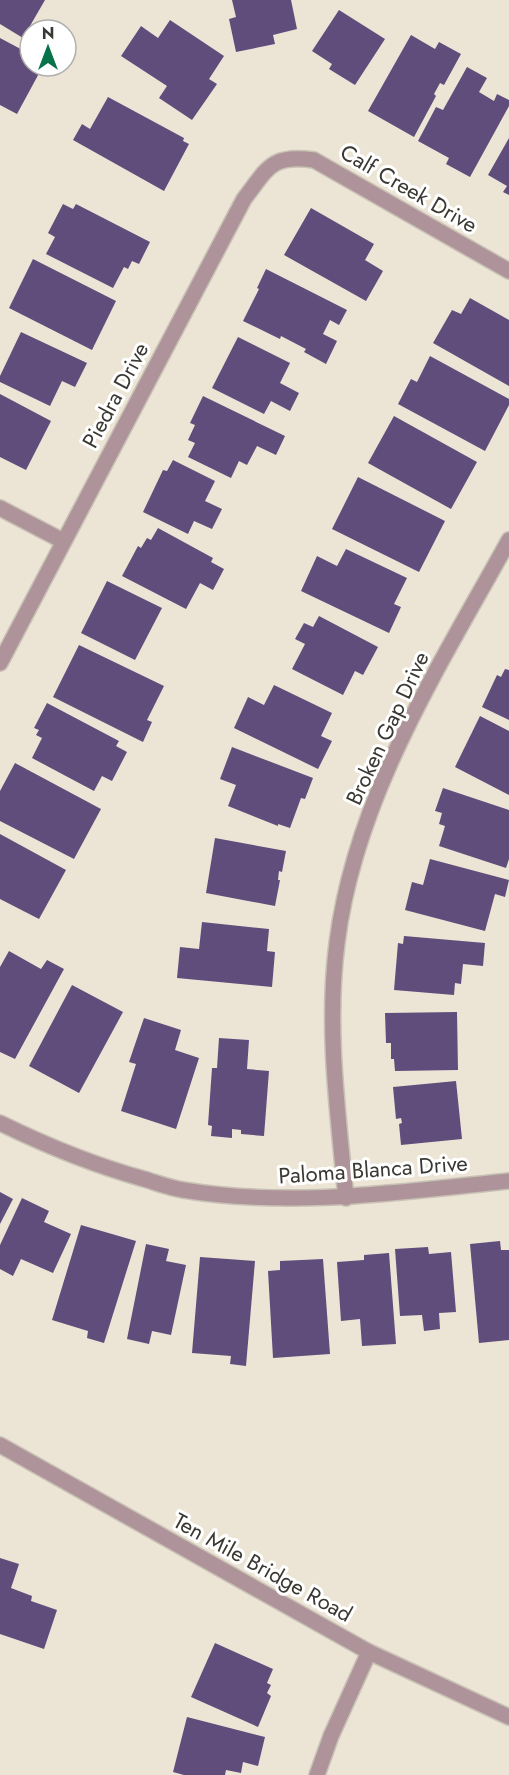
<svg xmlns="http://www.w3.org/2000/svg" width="509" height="1775" viewBox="0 0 509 1775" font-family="Jost,sans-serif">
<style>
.building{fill:#604d7b}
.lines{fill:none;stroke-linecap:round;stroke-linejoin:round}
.minor-casing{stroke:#c8c2b5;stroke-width:18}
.tertiary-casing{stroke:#c8c2b5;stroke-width:18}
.minor{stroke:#af939a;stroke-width:15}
.tertiary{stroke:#af939a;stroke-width:15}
.labels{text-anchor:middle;stroke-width:6;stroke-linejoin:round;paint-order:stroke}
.street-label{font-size:22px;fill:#3a3832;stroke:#fff}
</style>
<rect width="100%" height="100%" fill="#ece5d6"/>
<g class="building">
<path d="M0,0H45L23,38L0,24Z"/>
<path d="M232,0H291L297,29L273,35L275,44L236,52L229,19L236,17Z"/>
<path d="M339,10L385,39L355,85L329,69L332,64L312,51Z"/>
<path d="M170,20L224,56L209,79L217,84L192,120L159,98L167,86L121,56L141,26L158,38Z"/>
<path d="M411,35L435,49L439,42L461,54L444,85L440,83L434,94L436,96L414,137L368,111Z"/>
<path d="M0,38L30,54V66H43L17,114L0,105Z"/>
<path d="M467,67L487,78L479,92L494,101L497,94L509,100V106L470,177L446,164L449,158L418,141L436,107L443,110Z"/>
<path d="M108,97L184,138L183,141L189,144L164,191L73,140L82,124L90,129Z"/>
<path d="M509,138V195L503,192L507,186L488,175Z"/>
<path d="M63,204L73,209L76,204L150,242L139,264L132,261L128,269L124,267L113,288L46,254L55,237L48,233Z"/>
<path d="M311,208L374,244L365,260L383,271L366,301L284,255Z"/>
<path d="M33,259L116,301L92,350L9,308Z"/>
<path d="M266,269L347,310L339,325L330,320L323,334L337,341L326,364L304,352L306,349L281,336L280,339L243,321L259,289L257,288Z"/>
<path d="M470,298L509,320V386L433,343L452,310L461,314Z"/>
<path d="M21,332L87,363L75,387L62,381L50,406L0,382V376Z"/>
<path d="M238,337L290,363L280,383L299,393L290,411L271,401L264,414L212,388Z"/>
<path d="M430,356L509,399V405L485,451L398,404L411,379L417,382Z"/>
<path d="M0,394L51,421L26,470L0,457Z"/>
<path d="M203,396L285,436L276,455L257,446L247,465L239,461L231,478L188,457L195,443L188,440L195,425L190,423Z"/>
<path d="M394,416L477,462L451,509L368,463Z"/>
<path d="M173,460L215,481L205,501L222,509L212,529L194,521L188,534L143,512L163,470L167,471Z"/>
<path d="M358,477L445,521L419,572L332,529Z"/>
<path d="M158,528L213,558L211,562L224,569L213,590L200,583L186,609L122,576L138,546L141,548L147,538L151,540Z"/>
<path d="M346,549L407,578L394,604L401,607L389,633L301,591L317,556L337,566Z"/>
<path d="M107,581L162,608L135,660L81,633Z"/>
<path d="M319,616L378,647L363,675L355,671L343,695L292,669L305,644L295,639L304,623L313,627Z"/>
<path d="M79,645L164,686L147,720L152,722L143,742L53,697Z"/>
<path d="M505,669L509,670V720L482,707L497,675L501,677Z"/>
<path d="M274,685L332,713L321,736L332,741L318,769L234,728L248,697L264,705Z"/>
<path d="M47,703L119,741L116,746L127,752L112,781L102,776L94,791L32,758L42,738L36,735L39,730L34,728Z"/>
<path d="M480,716L509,731V795L455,767Z"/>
<path d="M232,747L313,778L305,799L301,798L290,828L278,824V826L228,806L236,785L220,779Z"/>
<path d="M15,763L101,809L74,859L0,821V791Z"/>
<path d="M443,788L509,810V859L506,868L439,846L445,826L439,824L442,813L435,811Z"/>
<path d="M0,834L66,870L39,919L0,899Z"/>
<path d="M215,838L286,851L282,872L279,871L278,880H280L275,906L206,893Z"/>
<path d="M430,859L509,880L505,897L495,894L485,931L405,910L412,882L423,885Z"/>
<path d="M202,922L269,929L267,951L275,952L272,987L177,978L180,947L199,949Z"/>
<path d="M404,936L485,943L483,966L463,964L461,984L455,983L454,995L394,990L398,943L403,944Z"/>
<path d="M9,951L41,969L47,960L64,969L15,1059L0,1052V967Z"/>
<path d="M72,985L123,1012L79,1093L29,1066Z"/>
<path d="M457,1012L458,1070L395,1071L394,1059H391V1043H386L385,1013Z"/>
<path d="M144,1018L181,1030L175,1050L199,1058L176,1129L121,1111L136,1064L129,1062Z"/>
<path d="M219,1038L249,1040L247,1069L269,1071L264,1136L241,1134V1130L232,1129V1138L211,1136L212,1126L208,1125L212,1068H217Z"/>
<path d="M456,1081L462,1139L401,1145L399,1124L402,1123L401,1118L396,1119L393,1087Z"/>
<path d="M0,1192L13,1199L0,1224Z"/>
<path d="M22,1198L49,1211L44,1222L71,1234L53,1273L21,1259L13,1276L0,1269V1245Z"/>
<path d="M81,1225L136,1241L104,1343L87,1338L88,1331L52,1320Z"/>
<path d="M500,1241L501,1250H509V1340L479,1343L470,1244Z"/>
<path d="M146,1244L169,1249L166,1261L186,1265L171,1335L152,1331L149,1344L127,1339Z"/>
<path d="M428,1247L429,1254L451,1252L456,1312L439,1313L440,1329L424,1331L422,1315L400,1316L395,1249Z"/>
<path d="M389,1253L396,1344L362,1346L360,1319L341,1321L337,1262L364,1260V1255Z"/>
<path d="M200,1257L255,1261L246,1366L230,1364L231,1356L192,1353Z"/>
<path d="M323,1259L330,1354L273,1358L268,1271L280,1270V1261Z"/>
<path d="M0,1558L19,1564L11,1588L32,1596L31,1601L57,1610L44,1649L0,1634Z"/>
<path d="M215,1643L273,1669L267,1683L271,1685L267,1693L271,1696L258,1727L191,1697Z"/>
<path d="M187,1717L265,1737L258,1766L243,1762L241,1773L226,1770L225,1775H184L173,1772Z"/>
</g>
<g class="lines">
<g class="minor-casing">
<g id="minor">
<path d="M0,508L63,541"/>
<path d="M0,663L244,199C268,168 271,154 314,160L509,271"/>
<path d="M0,1123C47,1146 93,1165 144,1179C157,1183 170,1188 183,1190C292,1208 401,1192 509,1181"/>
<path d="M346,1198C338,1114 326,1027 337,943C355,797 439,667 509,540"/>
<path d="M317,1775L331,1736L369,1652"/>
</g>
</g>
<g class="tertiary-casing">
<path id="tertiary" d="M0,1445L369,1652L509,1717"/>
</g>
<use href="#minor" class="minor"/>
<use href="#tertiary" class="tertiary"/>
</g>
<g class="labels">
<g class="street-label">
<text transform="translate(409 188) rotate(30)" y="8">Calf Creek Drive</text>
<text transform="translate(115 395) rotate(-62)" y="8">Piedra Drive</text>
<text transform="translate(387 728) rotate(-65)" y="8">Broken Gap Drive</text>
<text transform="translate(373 1169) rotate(-4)" y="8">Paloma Blanca Drive</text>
<text transform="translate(263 1567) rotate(29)" y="8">Ten Mile Bridge Road</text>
</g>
</g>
<g transform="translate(48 48)"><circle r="28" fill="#ffffff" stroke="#b0afad" stroke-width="1.5"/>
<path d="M0-4.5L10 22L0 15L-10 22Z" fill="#08724a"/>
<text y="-9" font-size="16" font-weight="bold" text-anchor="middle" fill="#3a3832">N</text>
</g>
</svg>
